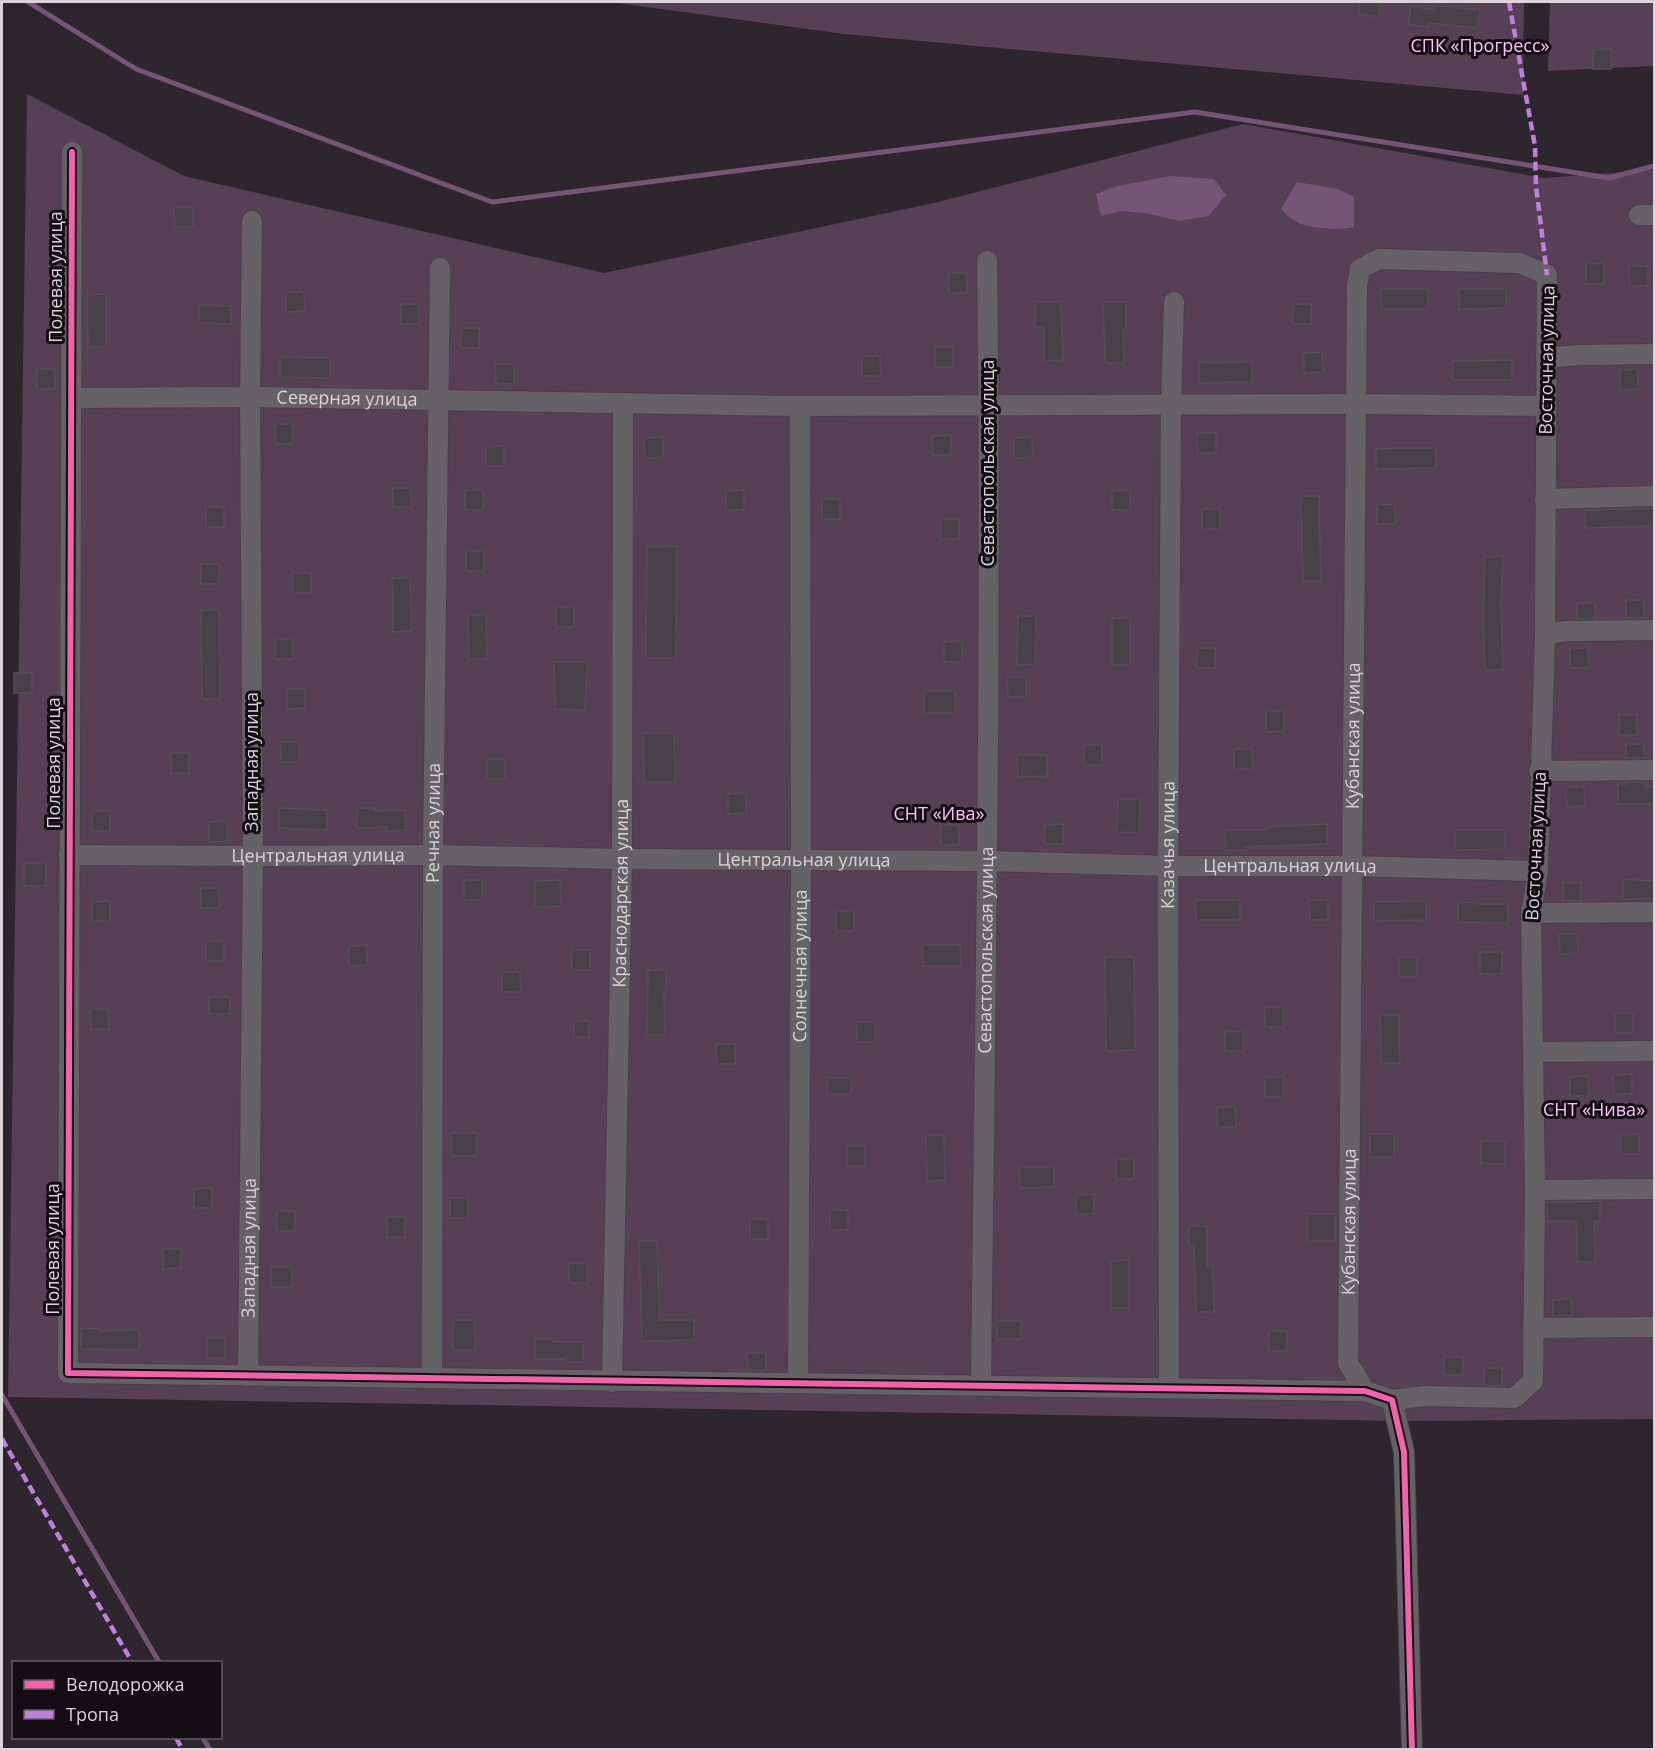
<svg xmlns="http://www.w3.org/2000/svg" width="1656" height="1751" viewBox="0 0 1656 1751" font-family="'Open Sans',sans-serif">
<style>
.green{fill:#573f56}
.water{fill:#755475}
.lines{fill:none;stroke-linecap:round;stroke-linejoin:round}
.stream{stroke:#755475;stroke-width:5}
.building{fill:#4a404a;stroke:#544e54;stroke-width:1.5}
.street-casing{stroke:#484247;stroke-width:22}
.street{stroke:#666166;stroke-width:20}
.quiet{stroke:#c07fdc;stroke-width:4.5;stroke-dasharray:9 4.5;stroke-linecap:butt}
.cycleway-casing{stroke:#140e14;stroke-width:10}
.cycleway{stroke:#f560ab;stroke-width:6}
.labels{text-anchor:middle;stroke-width:6;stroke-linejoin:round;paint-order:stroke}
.park-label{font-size:18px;fill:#fcc3fb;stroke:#140e14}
.street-label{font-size:18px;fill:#dbd2da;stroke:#140e14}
</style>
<rect width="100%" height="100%" fill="#2d262c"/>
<g class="green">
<path d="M610,2H1524L1523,95L844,34Z"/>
<path d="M1550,2H1654V66L1548,71Z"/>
<path d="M27,94L184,176L604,273L934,203L1243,124L1544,178L1654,170V1419L1407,1421L8,1397Z"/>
</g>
<g class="water">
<path d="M1171,176L1214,179L1226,195L1208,216L1179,221L1145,213L1122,211L1101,216L1096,194L1117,186Z"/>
<path d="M1297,182L1338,189L1354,197V227C1340,230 1314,229 1301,224C1293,221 1287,215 1281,209Z"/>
</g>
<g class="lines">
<g class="stream">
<path d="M28,2L136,69L492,202L1195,112L1609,178L1654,166"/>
<path d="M2,1395L159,1662"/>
<path d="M203,1738L210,1750"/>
</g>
</g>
<g class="building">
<path d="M1360,2H1381L1378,17L1359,14Z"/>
<path d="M1434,5L1480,10L1477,28L1429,23L1428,27L1408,24L1411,6L1434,10Z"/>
<path d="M1611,49V69H1593V50Z"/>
<path d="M174,207H193V227H175Z"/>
<path d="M1604,263V284H1586V264Z"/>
<path d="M1629,266H1648V286H1630Z"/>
<rect x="949" y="273" width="18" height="20"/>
<path d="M1381,289H1428V309H1382Z"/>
<path d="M1459,289H1506V308L1459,309Z"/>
<path d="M286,292H304L305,311L286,312Z"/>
<path d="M106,294V347H88L87,295Z"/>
<path d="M1035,302H1061L1063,360L1044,361V327H1035Z"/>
<path d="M1103,302H1126V329H1123L1124,363H1105Z"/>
<path d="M400,304H418L419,324H401Z"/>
<rect x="1293" y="304" width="18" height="20"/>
<path d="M199,305L231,306V324L199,323Z"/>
<rect x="461" y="328" width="18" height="20"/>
<rect x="935" y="347" width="18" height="20"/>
<path d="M1322,352L1323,372L1304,373V353Z"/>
<path d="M862,356H880L881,376H862Z"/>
<path d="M280,357L330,358V378L280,377Z"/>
<path d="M1512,360V380H1453V361Z"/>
<path d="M1252,362V382L1199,383V363Z"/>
<path d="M495,364H514V384H496Z"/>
<rect x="37" y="369" width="18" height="20"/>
<path d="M1638,369V389L1620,390V370Z"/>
<rect x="275" y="424" width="18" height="20"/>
<path d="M1197,433H1216V453H1198Z"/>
<path d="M951,435V455H933L932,436Z"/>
<path d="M663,437V457L645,458L644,438Z"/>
<path d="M1032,437L1033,457L1014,458V438Z"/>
<path d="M504,446V466H486V447Z"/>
<path d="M1394,448H1436V468L1376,469V449Z"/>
<rect x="393" y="488" width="18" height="19"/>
<rect x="465" y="490" width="18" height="20"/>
<path d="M744,490V510H726V491Z"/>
<path d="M1130,490V510H1112V491Z"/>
<path d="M1301,496H1319L1321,581H1303Z"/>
<rect x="822" y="499" width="18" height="20"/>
<path d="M1395,504V524H1377V505Z"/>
<rect x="206" y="507" width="18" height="20"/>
<path d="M1654,508V526L1586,528L1585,510Z"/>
<rect x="1202" y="509" width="18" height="20"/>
<rect x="941" y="519" width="18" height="20"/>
<path d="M677,546L676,658H646L647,547Z"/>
<rect x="466" y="551" width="18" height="20"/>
<path d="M1503,556L1501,603L1503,670H1485L1483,618L1485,557Z"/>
<rect x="201" y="564" width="18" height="20"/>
<rect x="293" y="573" width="18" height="20"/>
<path d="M392,578H410L411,631L393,632Z"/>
<rect x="1626" y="600" width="18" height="18"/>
<rect x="1577" y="603" width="18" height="16"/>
<rect x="556" y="607" width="18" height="20"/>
<path d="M201,610H219L220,699H202Z"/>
<path d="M468,615H486L487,659H469Z"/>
<path d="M1018,616H1036L1035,664L1017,665Z"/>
<rect x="1112" y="618" width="18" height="47"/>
<rect x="275" y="639" width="18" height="20"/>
<path d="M962,641V662H944V642Z"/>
<rect x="1197" y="648" width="18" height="20"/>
<path d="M1570,648H1588L1589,667L1570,668Z"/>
<path d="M554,662H587L585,710L555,709Z"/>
<rect x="14" y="673" width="18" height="20"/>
<path d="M1007,677H1026V697H1008Z"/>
<path d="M287,689H305V708L287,709Z"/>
<rect x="924" y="691" width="31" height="22"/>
<path d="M1266,711H1284V731L1266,732Z"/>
<rect x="1619" y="715" width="18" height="20"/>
<path d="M643,733H674L675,782H644Z"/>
<path d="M280,742H299V762H281Z"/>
<rect x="1626" y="744" width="18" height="14"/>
<rect x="1084" y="745" width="18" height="20"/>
<path d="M1234,749H1252L1253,769H1234Z"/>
<rect x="171" y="753" width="18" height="20"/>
<path d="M1017,755H1047L1048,776L1018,777Z"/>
<rect x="487" y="759" width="18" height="20"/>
<path d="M1626,782H1645V787H1654V804H1618V784H1627Z"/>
<path d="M1566,787H1584L1585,806L1567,807Z"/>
<path d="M746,793V813L728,814V794Z"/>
<path d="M1118,799H1140L1139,833L1117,832Z"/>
<path d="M279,808L327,810V830L279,828Z"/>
<path d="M357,808H375V811L405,810L406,830L387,831V827L357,828Z"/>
<rect x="92" y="811" width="18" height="20"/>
<path d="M227,821V841L209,842V822Z"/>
<path d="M1063,824V844H1045V825Z"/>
<path d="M1327,824V844L1244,847V850H1226L1225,830H1267V827Z"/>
<rect x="941" y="825" width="18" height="20"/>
<path d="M1455,830H1505V849L1455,850Z"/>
<rect x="24" y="863" width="22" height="23"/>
<path d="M1623,879L1654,881V898L1623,899Z"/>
<rect x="464" y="880" width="18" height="20"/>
<path d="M560,880L561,906L535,907V881Z"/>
<rect x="1563" y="883" width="18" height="18"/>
<rect x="201" y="888" width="18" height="20"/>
<path d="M1195,900H1240V920H1196Z"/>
<path d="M1309,900H1328V920H1310Z"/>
<path d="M110,901V921H92V902Z"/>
<path d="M1426,901V920L1374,921V902Z"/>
<path d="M1476,902V904H1508V923L1458,922V903Z"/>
<rect x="836" y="911" width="18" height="20"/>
<path d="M1559,934H1577L1578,953L1560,954Z"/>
<rect x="206" y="941" width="18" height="20"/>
<path d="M367,945V965L349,966V946Z"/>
<path d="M922,945H960L961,966H923Z"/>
<path d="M571,950H590V970H572Z"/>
<rect x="1480" y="952" width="22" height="22"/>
<path d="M1105,957H1134L1135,1050L1106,1051Z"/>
<rect x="1399" y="957" width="18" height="20"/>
<path d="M648,970H666V990H664L665,1035H647Z"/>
<path d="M502,972H520L521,992H502Z"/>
<rect x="209" y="997" width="21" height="17"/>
<path d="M1264,1007H1283V1027H1265Z"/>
<path d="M108,1009L109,1029H91L90,1010Z"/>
<rect x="1615" y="1013" width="18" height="20"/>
<path d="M1380,1015H1399L1400,1063H1382Z"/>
<rect x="574" y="1021" width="15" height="16"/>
<path d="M856,1022H875V1042H857Z"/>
<path d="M1243,1031V1051H1225V1032Z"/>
<path d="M716,1044H735V1064H717Z"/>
<path d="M1632,1074V1094H1614L1613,1075Z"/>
<path d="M1588,1076L1589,1096H1570V1077Z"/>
<path d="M1264,1077H1283V1097H1265Z"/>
<rect x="827" y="1078" width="24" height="16"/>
<path d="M1217,1107H1235L1236,1127H1218Z"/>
<rect x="451" y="1133" width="26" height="23"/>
<rect x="1370" y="1134" width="24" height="23"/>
<path d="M1639,1134V1154H1621V1135Z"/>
<path d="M926,1135H944L945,1180L927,1181Z"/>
<path d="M1481,1141H1505V1164L1481,1163Z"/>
<rect x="847" y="1146" width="18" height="20"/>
<rect x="1116" y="1159" width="18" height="20"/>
<path d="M1019,1167H1054V1187L1020,1188Z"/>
<path d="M212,1188V1208H194V1189Z"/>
<path d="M1094,1194V1214H1076V1195Z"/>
<rect x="450" y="1198" width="18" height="20"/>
<path d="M1600,1201V1221H1594L1595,1262H1577L1576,1221H1547V1202Z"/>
<rect x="830" y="1210" width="18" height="20"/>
<rect x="277" y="1211" width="18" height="20"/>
<rect x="1307" y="1214" width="28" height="27"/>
<rect x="387" y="1217" width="18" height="20"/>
<rect x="750" y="1219" width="18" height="20"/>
<path d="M1189,1226H1207V1266H1213L1214,1312H1196L1194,1246H1189Z"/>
<path d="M639,1241H657L659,1320H694V1340L642,1341Z"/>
<path d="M163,1249H181V1268L163,1269Z"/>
<path d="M1129,1260V1308H1111V1261Z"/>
<path d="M568,1263H587V1283H569Z"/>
<rect x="271" y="1267" width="21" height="20"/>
<path d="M1571,1299L1572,1316H1553V1300Z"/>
<path d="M453,1320H474L475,1350H453Z"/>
<rect x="997" y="1321" width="24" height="18"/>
<path d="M99,1328V1331L139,1330V1350L81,1349V1329Z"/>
<rect x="1269" y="1331" width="18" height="20"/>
<rect x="207" y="1338" width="18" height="20"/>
<path d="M535,1339H553V1342H583V1362H565V1359H535Z"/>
<path d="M747,1353H766V1371L748,1370Z"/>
<rect x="1444" y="1357" width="19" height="18"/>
<path d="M1484,1368H1502V1386L1484,1385Z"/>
</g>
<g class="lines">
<g class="street-casing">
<g id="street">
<path d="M72,152L68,1373L1365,1391L1392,1400L1404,1452L1412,1750"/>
<path d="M1639,215H1654"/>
<path d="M1546,358L1579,355L1654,354"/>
<path id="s1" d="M71,398L250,397L800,406L1355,404L1546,406"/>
<path d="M1545,499L1654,496"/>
<path d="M1545,634L1567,631L1654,630"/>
<path d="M1539,771L1654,770"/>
<path id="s2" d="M69,855L253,856L433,855L622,859L986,861L1168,866H1352L1538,871"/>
<path d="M1531,913L1654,912"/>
<path d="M1533,1052L1654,1051"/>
<path d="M1535,1190L1654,1189"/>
<path d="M1533,1328L1654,1327"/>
<path id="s3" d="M248,1376L253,856L250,397L252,221"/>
<path id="s4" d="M432,1378L433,855L440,268"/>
<path id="s5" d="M612,1382L622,859L623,404"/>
<path id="s6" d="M798,1383L801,860L800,406"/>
<path id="s7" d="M981,1386C985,1011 992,636 987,261"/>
<path id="s8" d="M1169,1388L1168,866L1171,406L1174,302"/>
<path id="s9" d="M1365,1391L1348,1363L1357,287L1360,269L1379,259L1520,263L1547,275L1545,634L1538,871L1531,913L1535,1190L1533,1381L1514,1398L1425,1396L1392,1400"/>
</g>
</g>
<use href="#street" class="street"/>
<g class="quiet">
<path d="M1509,2L1535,146L1536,186L1547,275"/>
<path d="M2,1439L132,1662"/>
<path d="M176,1738L183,1750"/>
</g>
<g class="cycleway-casing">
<path id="cycleway" d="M72,152L68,1373L1365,1391L1392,1400L1404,1452L1412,1750"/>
</g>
<use href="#cycleway" class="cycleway"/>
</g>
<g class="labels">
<g class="park-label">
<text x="1480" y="52">СПК «Прогресс»</text>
<text x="939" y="820">СНТ «Ива»</text>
<text x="1594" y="1116">СНТ «Нива»</text>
</g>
<g class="street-label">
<text transform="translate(56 277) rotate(-90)" y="6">Полевая улица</text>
<text transform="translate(1547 360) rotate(-89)" y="6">Восточная улица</text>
<text dy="6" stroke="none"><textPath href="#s1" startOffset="276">Северная улица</textPath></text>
<text transform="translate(988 463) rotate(-90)" y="6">Севастопольская улица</text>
<text dy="6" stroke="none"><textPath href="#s9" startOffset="660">Кубанская улица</textPath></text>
<text transform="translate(252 762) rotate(-90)" y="6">Западная улица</text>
<text transform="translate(54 763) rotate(-90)" y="6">Полевая улица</text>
<text dy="6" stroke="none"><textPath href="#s4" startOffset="555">Речная улица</textPath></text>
<text dy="6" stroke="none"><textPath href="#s8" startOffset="543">Казачья улица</textPath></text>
<text transform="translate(1536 846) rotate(-87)" y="6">Восточная улица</text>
<text dy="6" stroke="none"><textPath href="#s2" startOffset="249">Центральная улица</textPath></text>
<text dy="6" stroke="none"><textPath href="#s2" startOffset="735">Центральная улица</textPath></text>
<text dy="6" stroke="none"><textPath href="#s2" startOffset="1221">Центральная улица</textPath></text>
<text dy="6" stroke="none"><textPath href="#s5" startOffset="489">Краснодарская улица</textPath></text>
<text dy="6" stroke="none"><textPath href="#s7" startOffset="436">Севастопольская улица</textPath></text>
<text dy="6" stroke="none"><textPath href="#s6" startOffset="417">Солнечная улица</textPath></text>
<text dy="6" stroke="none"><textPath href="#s9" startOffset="174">Кубанская улица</textPath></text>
<text dy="6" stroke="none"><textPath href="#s3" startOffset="128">Западная улица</textPath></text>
<text transform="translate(53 1249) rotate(-90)" y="6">Полевая улица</text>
</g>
</g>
<rect width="1656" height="1751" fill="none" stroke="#dbd2da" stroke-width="6"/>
<rect x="12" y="1661" width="210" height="78" fill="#140e14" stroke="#645c63" stroke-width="1.5"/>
<rect x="24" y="1680" width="30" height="9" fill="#f560ab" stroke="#645c63" stroke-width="1.5"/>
<text x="66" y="1691" font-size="18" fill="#dbd2da">Велодорожка</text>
<rect x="24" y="1710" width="30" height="9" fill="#c07fdc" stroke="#645c63" stroke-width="1.5"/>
<text x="66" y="1721" font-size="18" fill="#dbd2da">Тропа</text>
</svg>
